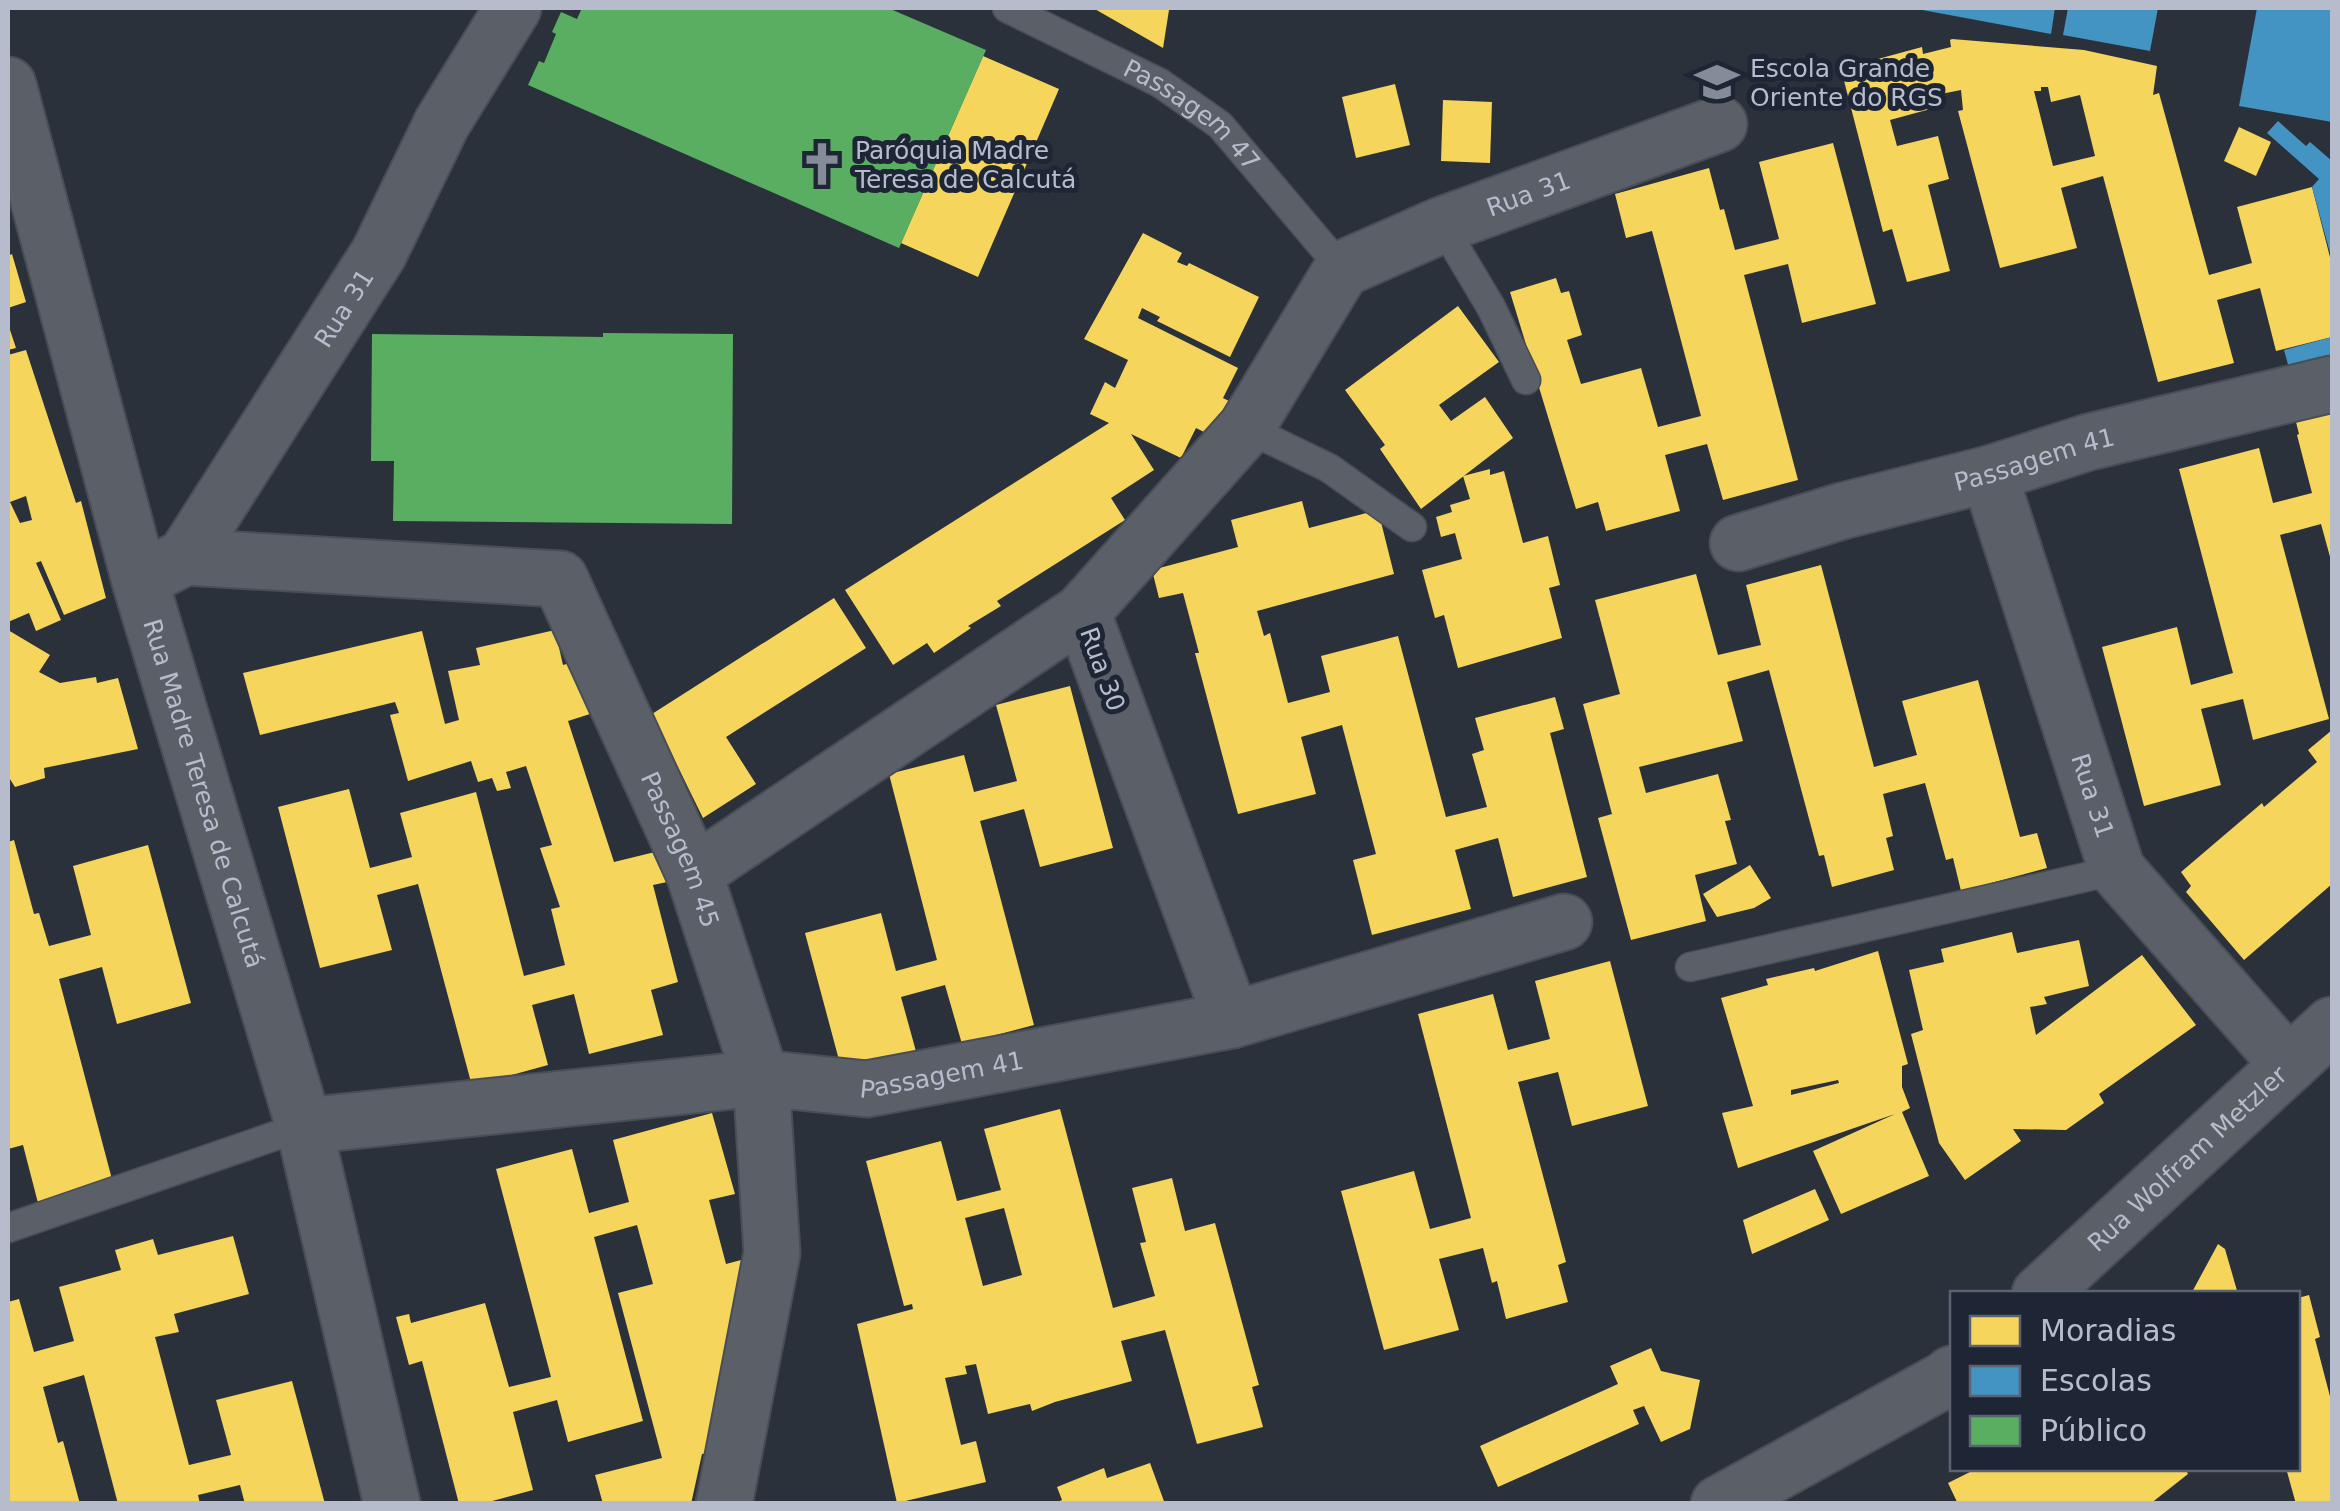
<svg xmlns="http://www.w3.org/2000/svg" width="2340" height="1511" viewBox="0 0 2340 1511" font-family="'DejaVu Sans',sans-serif">
<style>
.homes{fill:#f6d55c;fill-rule:evenodd}
.schools{fill:#4393c3}
.public{fill:#5aae61}
.lines{fill:none;stroke-linecap:round;stroke-linejoin:round}
.lane-casing{stroke:#494d55;stroke-width:31}
.street-casing{stroke:#494d55;stroke-width:59}
.lane{stroke:#5b5f68;stroke-width:28}
.street{stroke:#5b5f68;stroke-width:55}
.labels{text-anchor:middle;stroke-width:10;stroke-linejoin:round;paint-order:stroke}
.poi-label{font-size:25px;fill:#b6bccb;stroke:#1e2636;text-anchor:start}
.street-label{font-size:25px;fill:#b6bccb;stroke:#1e2636}
</style>
<rect width="100%" height="100%" fill="#2b313b"/>
<g class="homes">
<path d="M1093,8H1161L1169,10L1163,48Z"/>
<path d="M1952,39L2084,50L2157,66L2153,95L2159,93L2209,275L2252,263L2237,207L2312,187L2332,265V337L2276,351L2260,288L2217,300L2234,363L2158,382L2103,176L2061,188L2077,248L2000,268L1958,111L1963,110L1961,90L1931,96L1934,108L1890,120L1897,146L1938,136L1949,179L1928,185L1950,271L1907,282L1892,229L1883,232L1841,69L1922,47L1923,54L1951,47L1950,40ZM2041,87H2048L2051,102L2080,95L2095,156L2053,166L2034,91H2041Z"/>
<path d="M983,56L1059,89L978,277L901,243Z"/>
<path d="M1395,84L1410,145L1356,158L1342,97Z"/>
<path d="M1443,100L1492,102L1490,163L1441,161Z"/>
<path d="M2239,127L2271,142L2256,176L2224,161Z"/>
<path d="M1833,143L1876,304L1802,323L1788,264L1744,275L1798,480L1723,500L1707,444L1665,455L1680,511L1606,531L1598,502L1576,509L1510,292L1556,278L1561,293L1569,291L1582,335L1567,340L1581,384L1641,368L1658,427L1701,416L1652,231L1626,238L1615,194L1709,168L1720,210L1724,209L1735,250L1779,239L1759,162Z"/>
<path d="M1143,233L1182,253L1177,262L1187,266L1189,263L1259,297L1230,357L1157,321L1160,317L1142,308L1138,318L1238,368L1223,398L1243,408L1226,443L1196,428L1181,458L1131,434L1154,470L1111,498L1125,520L997,601L1001,606L968,626L971,628L934,653L927,643L893,665L845,590L1109,423L1090,414L1105,382L1115,388L1128,360L1084,339Z"/>
<path d="M12,254L26,302L8,308V256Z"/>
<path d="M1458,306L1499,362L1439,405L1451,421L1485,397L1513,438L1421,509L1380,449L1385,445L1345,390Z"/>
<path d="M8,324L16,348L8,350Z"/>
<path d="M26,350L76,503L81,501L106,598L64,615L41,561L36,563L61,620L36,631L29,613L8,622V355ZM26,496L32,520L20,523L10,502Z"/>
<path d="M2332,412V564L2321,524L2280,535L2329,719L2253,740L2243,699L2201,709L2221,785L2144,806L2102,647L2177,627L2191,685L2233,673L2179,469L2259,448L2273,503L2312,493L2297,435L2299,434L2296,422Z"/>
<path d="M1490,469V475L1504,471L1523,543L1548,536L1560,585L1549,588L1562,638L1458,668L1444,615L1435,618L1422,570L1462,559L1455,533L1441,537L1436,517L1452,512L1450,505L1470,499L1463,476Z"/>
<path d="M1302,501L1309,528L1378,510L1394,574L1257,611L1264,636L1270,633L1288,703L1330,692L1321,656L1398,636L1446,817L1487,807L1472,754L1484,750L1475,718L1555,697L1564,729L1550,733L1587,877L1513,897L1498,838L1455,850L1471,909L1372,935L1353,860L1376,854L1342,725L1301,737L1316,794L1238,814L1195,653H1199L1183,593L1159,598L1152,570L1238,547L1231,520Z"/>
<path d="M1821,565L1874,767L1917,755L1902,701L1978,680L2020,837L2037,833L2047,868L1961,891L1953,858L1946,860L1925,783L1883,794L1893,836L1886,838L1894,870L1832,887L1824,855L1819,856L1769,670L1727,682L1743,741L1639,767L1646,793L1718,774L1731,820L1725,821L1737,864L1695,875L1706,921L1631,940L1598,818L1612,814L1583,704L1620,694L1595,600L1696,574L1718,655L1761,645L1746,585Z"/>
<path d="M834,598L866,648L726,737L756,784L703,818L652,714Z"/>
<path d="M8,630L50,655L39,672L60,683L96,677L97,683L118,678L138,749L44,768L45,778L15,787L8,776Z"/>
<path d="M555,630L563,665L577,661L590,714L568,721L614,862L659,851L667,882L653,885L678,982L651,990L663,1035L589,1054L574,994L532,1005L548,1065L472,1086L418,884L377,895L392,950L320,968L278,807L349,789L370,868L412,857L400,813L476,792L524,976L565,965L551,909L560,907L540,848L552,845L526,766L506,772L511,788L497,791L492,778L478,782L471,761L408,781L390,715L399,713L395,702L260,735L243,673L422,631L445,724L459,720L448,671L480,665L476,648Z"/>
<path d="M1070,686L1113,848L1040,867L1024,809L980,821L1034,1025L962,1044L945,985L901,997L917,1055L843,1075L805,933L881,913L896,971L937,960L889,774L964,755L974,792L1017,781L996,705Z"/>
<path d="M2332,730V884L2244,960L2186,892L2191,886L2181,872L2262,803L2264,807L2317,762L2308,750Z"/>
<path d="M14,840L34,914L39,913L49,946L91,935L73,866L148,845L191,1003L117,1024L102,967L59,979L113,1183L38,1203L23,1145L8,1149V842Z"/>
<path d="M1750,865L1771,898L1754,908L1717,917L1703,894Z"/>
<path d="M2012,932L2017,953L2079,940L2089,986L2044,997L2047,1004L2030,1007L2036,1035L2142,955L2196,1025L2099,1094L2104,1103L2066,1130L2013,1129L2021,1141L1965,1180L1939,1143L1911,1034L1923,1030L1909,970L1944,962L1941,949Z"/>
<path d="M1878,951L1908,1064L1902,1066V1087L1910,1108L1902,1112L1929,1176L1841,1214L1813,1151L1895,1114L1738,1168L1722,1113L1753,1106L1721,998L1768,985L1766,979L1814,968L1815,971ZM1838,1080L1839,1083L1791,1095V1090Z"/>
<path d="M1610,961L1648,1106L1572,1126L1558,1072L1518,1082L1566,1262L1558,1265L1568,1302L1506,1319L1497,1281L1492,1283L1483,1248L1439,1259L1459,1330L1384,1350L1341,1191L1414,1171L1430,1229L1471,1218L1418,1014L1493,994L1508,1050L1550,1039L1535,981Z"/>
<path d="M1060,1109L1113,1308L1155,1296L1140,1243L1146,1242L1132,1188L1172,1178L1185,1231L1215,1223L1259,1385L1252,1387L1263,1427L1197,1444L1165,1330L1121,1341L1132,1381L1055,1402L1032,1411L1030,1404L988,1414L976,1364L965,1366L967,1374L945,1378L961,1445L976,1441L986,1482L897,1503L857,1324L913,1309L912,1304L904,1306L866,1161L941,1141L957,1201L1001,1190L984,1129ZM1004,1208L1022,1275L983,1286L965,1218Z"/>
<path d="M712,1113L735,1194L709,1200L726,1264L745,1259L716,1452L702,1454L691,1504H603L595,1475L662,1458L618,1293L653,1284L637,1225L594,1237L643,1421L568,1442L557,1400L513,1412L533,1490L481,1504H459L422,1361L409,1365L396,1317L409,1314L411,1323L485,1303L509,1387L551,1377L496,1169L572,1149L589,1213L629,1202L613,1140Z"/>
<path d="M1815,1189L1829,1220L1752,1254L1743,1220Z"/>
<path d="M233,1236L249,1294L174,1314L179,1332L155,1337L189,1465L231,1455L216,1400L292,1381L325,1504H245L240,1485L198,1495L200,1504H118L84,1375L43,1387L58,1443L63,1441L80,1504H8V1302L19,1299L34,1352L74,1341L59,1287L121,1270L115,1250L153,1239L158,1255Z"/>
<path d="M2218,1244L2225,1249L2238,1294H2191Z"/>
<path d="M2309,1295L2320,1337L2315,1339L2332,1404V1504H2296L2286,1468H2298V1298Z"/>
<path d="M1651,1348L1661,1371L1700,1380L1690,1429L1661,1442L1644,1406L1633,1410L1639,1424L1498,1487L1480,1446L1618,1384L1610,1366Z"/>
<path d="M1150,1463L1165,1504H1054L1062,1500L1057,1487L1104,1468L1107,1478Z"/>
<path d="M1978,1468H2185L2188,1474L2150,1504H1958L1948,1483Z"/>
</g>
<g class="schools">
<path d="M1917,8H2055L2051,34L1917,9Z"/>
<path d="M2068,8H2158L2150,51L2063,35Z"/>
<path d="M2257,8H2332V122L2239,106Z"/>
<path d="M2278,121L2306,146L2310,142L2332,161V260L2312,187L2319,179L2267,133Z"/>
<path d="M2332,337V365L2291,375L2284,350Z"/>
</g>
<g class="public">
<path d="M582,8H888L986,50L899,248L528,85L539,61L544,63L556,34L552,32L561,12L577,19Z"/>
<path d="M603,333L733,334L732,524L393,521L394,461H371L372,334L603,337Z"/>
</g>
<g class="lines">
<g class="lane-casing">
<g id="lane">
<path id="s1" d="M1007,8L1160,83L1220,125L1342,269"/>
<path d="M1442,225L1491,307L1526,380"/>
<path d="M1246,428L1329,468L1412,527"/>
<path d="M1690,967L2117,870"/>
<path d="M8,1228L304,1126"/>
</g>
</g>
<g class="street-casing">
<g id="street">
<path id="s2" d="M8,85L140,581L304,1126L392,1504"/>
<path id="s3" d="M1989,474L2117,870L2289,1065"/>
<path id="s4" d="M1738,543L1842,511L1989,474L2089,442L2332,384"/>
<path id="s5" d="M185,557L560,579L694,873L761,1078L772,1253L724,1504"/>
<path id="s6" d="M156,572L185,557L379,253L442,123L513,8"/>
<path d="M694,873L1082,612"/>
<path id="s7" d="M1232,1020L1082,612L1246,428L1342,269L1442,225L1719,124"/>
<path id="s8" d="M304,1126L761,1078L867,1089L1232,1020L1564,922"/>
<path id="s9" d="M2040,1294L2332,1025"/>
<path d="M1719,1504L1946,1379L1952,1374"/>
</g>
</g>
<use href="#lane" class="lane"/>
<use href="#street" class="street"/>
</g>
<defs>
<g id="school-bare" transform="scale(3.45)"><path d="M0-5L7-2L0 1L-7-2ZM-4 1L0 2.5L4 1V4Q0 6-4 4Z" fill="#858b99" stroke="#1e2636" stroke-width="2.5" paint-order="stroke"/></g>
<g id="church-bare" transform="scale(3.45)"><path d="M-1.2-6h2.4v3.5h3.3v2.4h-3.3V6h-2.4V-.1h-3.3v-2.4h3.3Z" fill="#858b99" stroke="#1e2636" stroke-width="2.5" paint-order="stroke"/></g>
</defs>
<g fill-rule="evenodd">
<use href="#school-bare" x="1717" y="82"/>
<use href="#church-bare" x="822" y="164"/>
</g>
<g class="labels">
<g class="poi-label">
<text x="1750" y="77">Escola Grande<tspan x="1750" dy="29">Oriente do RGS</tspan></text>
<text x="855" y="159">Paróquia Madre<tspan x="855" dy="29">Teresa de Calcutá</tspan></text>
</g>
<g class="street-label">
<text dy="9" stroke="none"><textPath href="#s1" startOffset="215">Passagem 47</textPath></text>
<text dy="9" stroke="none"><textPath href="#s7" startOffset="1068">Rua 31</textPath></text>
<text dy="9" stroke="none"><textPath href="#s6" startOffset="328">Rua 31</textPath></text>
<text dy="9" stroke="none"><textPath href="#s4" startOffset="308">Passagem 41</textPath></text>
<text transform="translate(1103 669) rotate(70)" y="9">Rua 30</text>
<text dy="9" stroke="none"><textPath href="#s2" startOffset="735">Rua Madre Teresa de Calcutá</textPath></text>
<text dy="9" stroke="none"><textPath href="#s3" startOffset="338">Rua 31</textPath></text>
<text dy="9" stroke="none"><textPath href="#s5" startOffset="672">Passagem 45</textPath></text>
<text dy="9" stroke="none"><textPath href="#s8" startOffset="642">Passagem 41</textPath></text>
<text dy="9" stroke="none"><textPath href="#s9" startOffset="200">Rua Wolfram Metzler</textPath></text>
</g>
</g>
<rect width="2340" height="1511" fill="none" stroke="#b6bccb" stroke-width="20"/>
<rect x="1950" y="1291" width="350" height="180" fill="#1e2636" stroke="#5b6272" stroke-width="2.5"/>
<rect x="1970" y="1316" width="50" height="30" fill="#f6d55c" stroke="#5b6272" stroke-width="2.5"/>
<text x="2040" y="1341" font-size="30" fill="#b6bccb">Moradias</text>
<rect x="1970" y="1366" width="50" height="30" fill="#4393c3" stroke="#5b6272" stroke-width="2.5"/>
<text x="2040" y="1391" font-size="30" fill="#b6bccb">Escolas</text>
<rect x="1970" y="1416" width="50" height="30" fill="#5aae61" stroke="#5b6272" stroke-width="2.5"/>
<text x="2040" y="1441" font-size="30" fill="#b6bccb">Público</text>
</svg>
